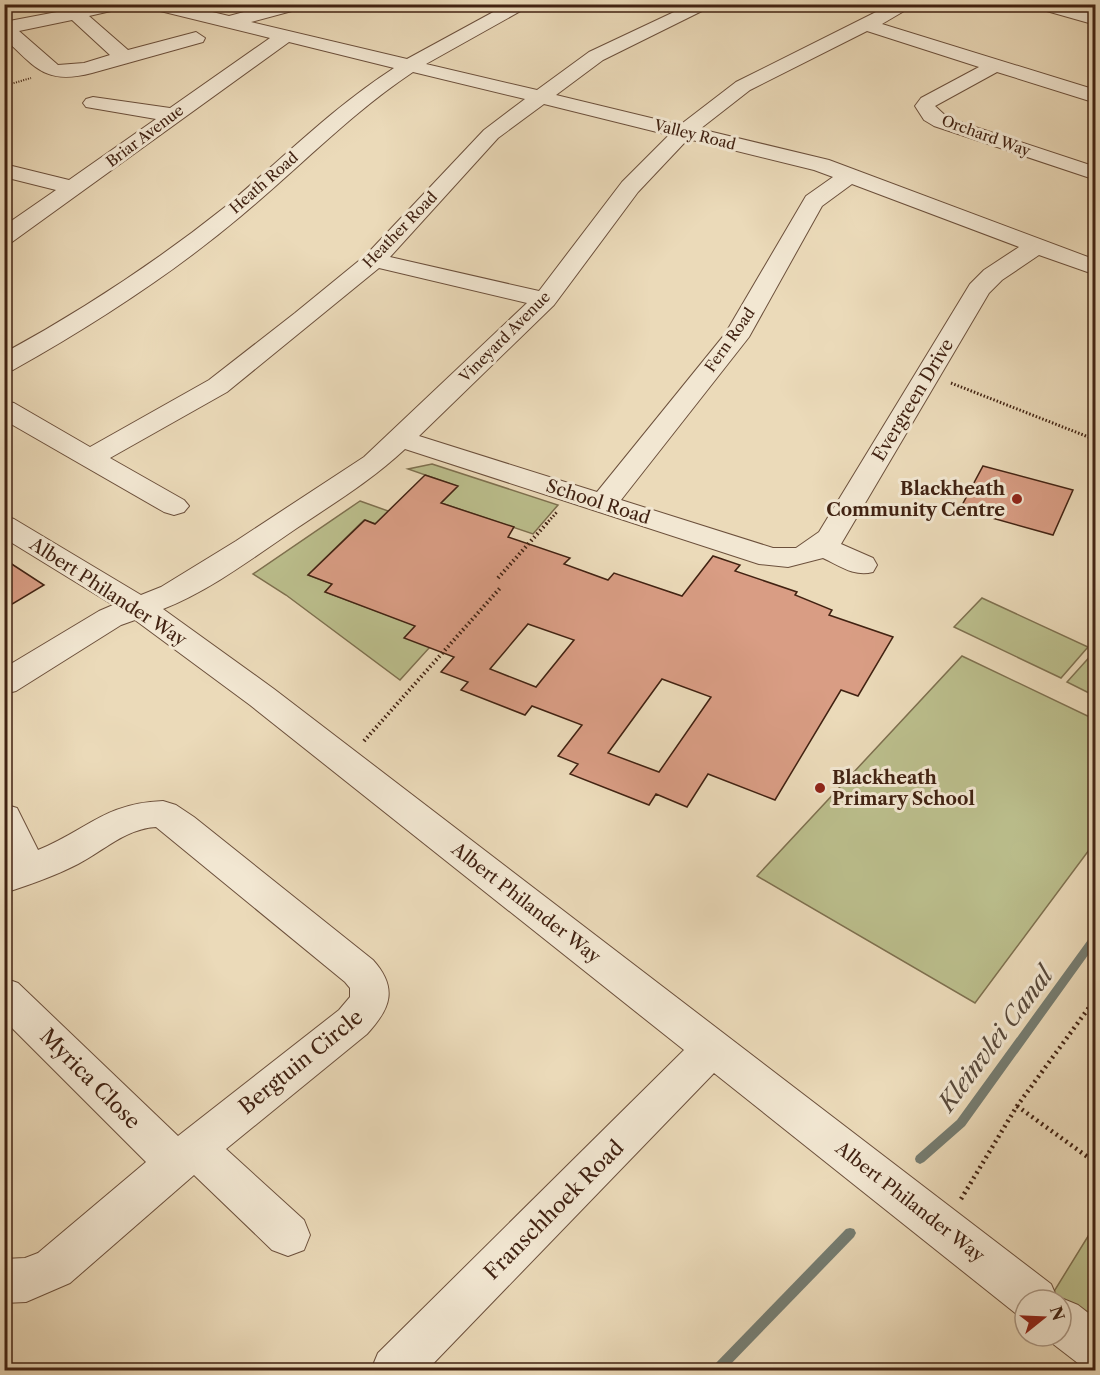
<svg xmlns="http://www.w3.org/2000/svg" width="1100" height="1375" viewBox="0 0 1100 1375" font-family="'Libre Caslon Text',serif">
<style>
.green{fill:#bbbe8c;stroke:#7e704f;stroke-width:1.5}
.lines{fill:none;stroke-linecap:round;stroke-linejoin:round}
.stream{fill:#757d72;fill-rule:evenodd}
.building{fill:#d99d84;stroke:#412212;stroke-width:1.5;fill-rule:evenodd}
.minor-casing{stroke:#6c503c;stroke-width:2}
.path-far3{stroke:#412212;stroke-width:2;stroke-dasharray:1 1.5;stroke-linecap:butt}
.path-far2{stroke:#412212;stroke-width:3;stroke-dasharray:1.5 2;stroke-linecap:butt}
.path-far1{stroke:#412212;stroke-width:4;stroke-dasharray:1.5 3;stroke-linecap:butt}
.path{stroke:#412212;stroke-width:4.5;stroke-dasharray:2 4;stroke-linecap:butt}
.minor{fill:#f2e7d2;fill-rule:evenodd}
.poi-dot{fill:#8f2418;stroke:#f2e7d2;stroke-width:2}
.labels{text-anchor:middle;stroke-width:6;stroke-linejoin:round;paint-order:stroke}
.far-street-label{font-size:15px;fill:#412212;stroke:#f2e7d2}
.street-label{font-size:18px;fill:#412212;stroke:#f2e7d2}
.poi-label{font-size:18px;font-weight:bold;fill:#412212;stroke:#f2e7d2;text-anchor:end}
.near-street-label{font-size:21px;fill:#412212;stroke:#f2e7d2}
.near-water-label{font-size:24px;font-style:italic;fill:#57483a;stroke:#f2e7d2}
</style>
<rect width="100%" height="100%" fill="#ebdab9"/>
<filter id="stains"><feTurbulence type="fractalNoise" baseFrequency=".00333" numOctaves="4"/><feColorMatrix values="0 0 0 0 .2 0 0 0 0 .09 0 0 0 0 .02 0 0 0 .5 -.17"/></filter>
<radialGradient id="worn" r=".72"><stop offset=".6" stop-color="#630" stop-opacity="0"/><stop offset="1" stop-color="#630" stop-opacity=".3"/></radialGradient>
<g class="green">
<path d="M432,464L558,505L533,534L441,503L457,486L408,469Z"/>
<path d="M360,501L405,517L389,528L364,520L308,575L332,584L325,592L411,624L414,622L430,647L400,680L286,595L253,574Z"/>
<path d="M982,598L1088,647L1061,678L954,627Z"/>
<path d="M1094,652H1096L1095,696L1067,682Z"/>
<path d="M962,656L1096,720L1095,842L975,1003L757,876Z"/>
<path d="M1095,1225V1326L1053,1293Z"/>
</g>
<g class="lines">
<g class="stream">
<path d="M1096,932V944L965,1126L924,1162L920,1164L916,1162L915,1159L916,1156L957,1120L1093,933Z"/>
<path d="M850,1228L854,1229L856,1233L854,1237L725,1370H711L713,1366L846,1229Z"/>
</g>
</g>
<g class="building">
<path d="M983,466L1073,490L1053,535L960,509Z"/>
<path d="M425,475L458,486L441,503L514,527L508,537L570,558L564,564L608,580L614,573L682,596L713,556L740,565L735,571L797,592L795,595L832,610L829,615L893,637L858,696L841,690L775,800L708,774L687,807L656,794L649,805L570,774L578,764L558,756L582,725L532,706L525,715L461,690L468,682L441,672L454,657L404,638L415,626L325,592L332,584L308,575L365,520L375,524ZM528,624L574,640L536,687L490,669ZM662,679L711,697L659,772L608,753Z"/>
<path d="M4,559L44,585L4,609Z"/>
</g>
<g class="lines">
<g class="minor-casing">
<g id="minor">
<path d="M56,4H76L79,7L127,4L124,8L89,16L128,50L196,32L205,38L203,42L92,73C45,85 36,68 4,38V22L62,11ZM72,20L110,55L84,63L58,65L19,31Z"/>
<path d="M145,4H179L229,16L274,4H306L303,8L251,22L407,59L508,4H533L426,64L537,90L589,52L691,4H716L603,60L556,95L680,125L736,82L892,4H916L882,24L1096,90V103L997,72L935,106L948,118L1096,167V180L934,126L924,120L915,106L921,98L979,67L867,31L750,90L700,129L829,160L1096,260V275L1039,255L1002,280L989,293L841,544L873,558L877,565L873,572C854,577 840,566 823,558L788,567L759,564L405,449C372,480 334,503 297,528C254,557 211,590 163,609L274,689L1051,1284L1058,1300L1061,1298L1078,1305L1096,1319V1370L1079,1364L1044,1337L1061,1336V1300H1025V1318L1019,1316L714,1073L427,1370H371L378,1353L684,1050L250,705L135,620L121,625L16,691L4,694V668L99,611L113,605L4,538V516L14,519L141,595L161,587L236,541L364,457L527,303L379,268L227,392L110,458L184,500L189,506L184,512L174,515L164,512L4,420V401L14,403L90,447L209,380L295,313L366,255L484,130L525,99L413,72C350,114 299,168 241,216C171,275 93,325 13,370L4,372V353C81,311 156,262 225,207C281,160 332,108 394,68L289,42L12,242L4,244V226L56,190L4,177V164L69,180L156,119L86,107L83,103L86,99L93,97L170,108L270,38L148,8ZM544,104L669,135L622,182L539,291L390,257L498,138ZM688,139L814,170L833,177L806,196L725,334L597,492L419,436L554,305L638,192ZM852,184L1019,247L984,270L970,284L819,532L796,548H773L621,500L749,337L822,206Z"/>
<path d="M1033,4H1063L1096,14V25L1036,8Z"/>
<path d="M163,801L176,805L194,817L373,960C398,988 391,1008 367,1034L226,1149L304,1220L310,1235L304,1250L288,1256L272,1250L194,1175L70,1283L26,1302L4,1303V1259L25,1258L38,1253L146,1162L4,1020V978L18,983L178,1136L339,1010L350,997V988L345,982L156,827C125,829 105,850 78,864C55,876 29,885 4,893V863L7,862L4,856V804L17,808L38,850C87,830 105,803 163,801Z"/>
</g>
</g>
<path class="path-far3" d="M4,86L31,78"/>
<g class="path-far2">
<path d="M951,383L1096,440"/>
<path d="M546,524L557,512"/>
</g>
<g class="path-far1">
<path d="M498,578L547,523"/>
<path d="M364,741L501,587"/>
</g>
<g class="path">
<path d="M1017,1106L1096,1163"/>
<path d="M961,1199L1017,1106L1096,998"/>
</g>
<use href="#minor" class="minor"/>
</g>
<g class="poi-dot">
<circle cx="1017" cy="499" r="6"/>
<circle cx="820" cy="788" r="6"/>
</g>
<g class="labels">
<g class="far-street-label">
<text transform="translate(695 135) rotate(14)" y="5">Valley Road</text>
<text transform="translate(145 136) rotate(-37)" y="5">Briar Avenue</text>
<text transform="translate(986 136) rotate(20)" y="5">Orchard Way</text>
<text transform="translate(264 183) rotate(-41)" y="5">Heath Road</text>
<text transform="translate(400 230) rotate(-46)" y="5">Heather Road</text>
<text transform="translate(505 337) rotate(-45)" y="5">Vineyard Avenue</text>
<text transform="translate(730 340) rotate(-55)" y="5">Fern Road</text>
</g>
<g class="street-label">
<text transform="translate(913 400) rotate(-59)" y="6">Evergreen Drive</text>
<text transform="translate(598 502) rotate(18)" y="6">School Road</text>
<text transform="translate(108 592) rotate(33)" y="6">Albert Philander Way</text>
<text transform="translate(526 903) rotate(38)" y="6">Albert Philander Way</text>
<text transform="translate(910 1202) rotate(38)" y="6">Albert Philander Way</text>
</g>
<g class="poi-label">
<text x="1005" y="495">Blackheath<tspan x="1005" dy="21">Community Centre</tspan></text>
<text x="832" y="784" text-anchor="start">Blackheath<tspan x="832" dy="21">Primary School</tspan></text>
</g>
<g class="near-street-label">
<text transform="translate(301 1062) rotate(-39)" y="7">Bergtuin Circle</text>
<text transform="translate(90 1079) rotate(45)" y="7">Myrica Close</text>
<text transform="translate(554 1210) rotate(-45)" y="7">Franschhoek Road</text>
</g>
<g class="near-water-label">
<text transform="translate(996 1039) rotate(-53)" y="8">Kleinvlei Canal</text>
</g>
</g>
<rect width="1100" height="1375" fill="none" stroke="#ebdab9" stroke-width="24"/>
<rect x="6" y="6" width="1088" height="1363" fill="none" stroke="#412212" stroke-width="3"/>
<rect x="12" y="12" width="1076" height="1351" fill="none" stroke="#412212" stroke-width="1.5"/>
<g transform="translate(1043 1318) rotate(72)"><circle r="28" fill="#f2e7d2" stroke="#ab9885" stroke-width="1.5"/>
<path d="M0-4.5L10 22L0 15L-10 22Z" fill="#8f2418"/>
<text y="-9" font-size="16" font-weight="bold" text-anchor="middle" fill="#412212">N</text>
</g>
<rect width="100%" height="100%" filter="url(#stains)"/>
<rect width="100%" height="100%" fill="url(#worn)"/>
</svg>
